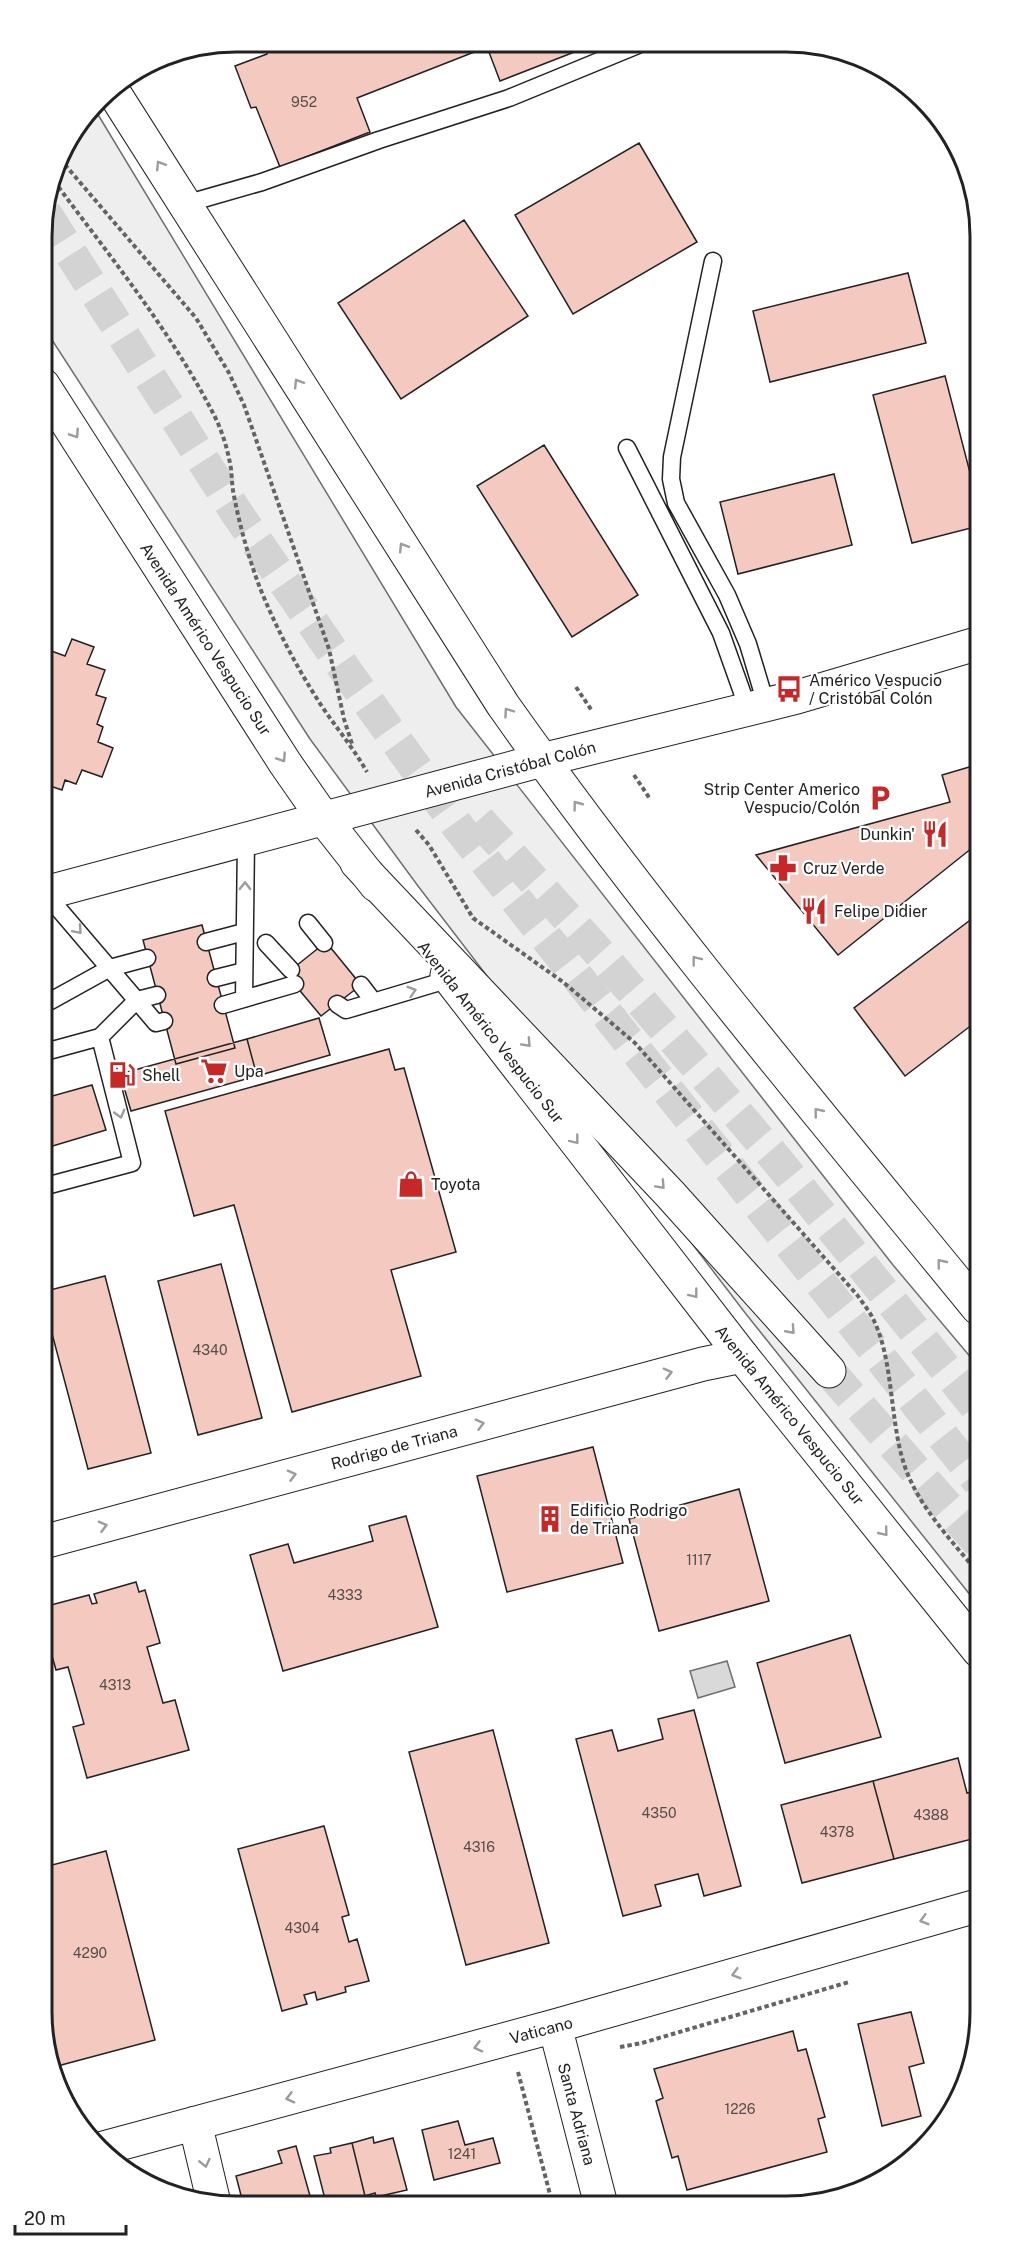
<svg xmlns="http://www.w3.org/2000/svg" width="1023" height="2249" font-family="'Public Sans',sans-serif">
<rect width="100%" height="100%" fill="#fff"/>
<path fill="#eee" stroke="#6f6f6f" stroke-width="1.5" d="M94,108L456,707L893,1265L978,1366L979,1606L746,1314L418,886L310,739L43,326L42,223L62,151Z"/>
<path fill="#d9d9d9" stroke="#6f6f6f" stroke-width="1.5" d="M727,1661L735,1687L698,1698L690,1671Z"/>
<path fill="#f3c9c0" stroke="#222" stroke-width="1.5" d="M275,42L575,44L577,51L500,81L487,47L357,98L370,132L280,167L256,107L251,108L235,66L267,54L264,47Z
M639,143L697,242L573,314L515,215Z
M464,220L528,316L401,399L338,303Z
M908,273L926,343L770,382L753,311Z
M945,376L975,492V527L912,543L873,395Z
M544,445L638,595L572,637L477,486Z
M834,474L852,545L738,574L720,502Z
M72,639L94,647L87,664L105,670L96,695L106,698L97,724L103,727L98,742L113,748L102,777L82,770L76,784L65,780L62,790L44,784V656L46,649L65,656Z
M976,765L977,844L838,955L756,855L950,802L942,775Z
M977,915V1021L905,1076L854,1008Z
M202,925L235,1048L176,1064L143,940Z
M326,942L361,985L321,1016L286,974Z
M319,1018L330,1055L257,1076L247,1039Z
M247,1039L257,1076L131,1111L120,1074Z
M389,1049L395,1070L404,1068L456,1252L391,1270L421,1376L292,1412L234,1205L194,1216L165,1111Z
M92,1085L106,1130L46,1148L45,1098Z
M221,1264L262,1418L198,1435L158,1281Z
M105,1276L151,1453L88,1469L46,1311V1291Z
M593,1447L623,1563L507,1592L477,1476Z
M593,1447L623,1563L507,1592L477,1476Z
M739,1489L769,1601L659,1631L629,1519Z
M739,1489L769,1601L659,1631L629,1519Z
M406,1516L438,1627L283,1671L250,1555L288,1544L294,1563L373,1541L369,1526Z
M136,1582L139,1592L145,1590L160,1643L147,1647L163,1703L175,1700L189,1750L87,1778L73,1727L84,1724L68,1667L56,1670L47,1638V1616H49L47,1606L89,1595L92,1604L97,1603L94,1594Z
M850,1635L881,1737L785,1763L757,1663Z
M694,1710L741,1886L704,1896L698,1874L655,1885L661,1906L623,1916L576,1739L612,1730L618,1751L663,1739L658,1719Z
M493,1730L549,1943L466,1965L409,1752Z
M958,1758L967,1793L980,1790V1837L894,1859L873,1781Z
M873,1781L894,1859L802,1883L781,1805Z
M324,1826L349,1915L342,1917L349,1942L357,1939L369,1981L345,1987L346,1992L317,2000L315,1992L304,1995L307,2004L282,2011L238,1849Z
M106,1851L155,2040L50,2068L49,2063L48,1866Z
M980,2004L981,2026L967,2083L958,2080Z
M911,2012L924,2063L909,2067L921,2116L882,2126L858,2024Z
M793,2031L798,2051L806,2049L825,2117L818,2119L827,2152L687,2190L678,2156L672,2158L656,2101L663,2098L654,2069Z
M956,2086L965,2089L946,2122Z
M458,2121L465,2145L493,2138L500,2163L434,2180L422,2130Z
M373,2137L374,2143L393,2138L407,2190L376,2197L375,2193L365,2196L352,2143Z
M352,2143L365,2196L355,2198L356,2203H326L314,2156L331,2153L330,2148Z
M296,2146L312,2203H243L236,2176L282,2163L278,2151Z
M513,2197L514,2202H493Z"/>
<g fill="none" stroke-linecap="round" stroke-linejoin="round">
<path stroke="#d3d3d3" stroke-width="33" stroke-dasharray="33 16" stroke-linecap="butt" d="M45,213L236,512L348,674L459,828L979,1482
M479,820L602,956L777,1160L978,1409
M829,1371L979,1543"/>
<defs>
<path id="service" d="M185,204L262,182L379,140L509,98L638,45
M713,261L672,457L671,479L676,503L727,595L748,644L766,704
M627,448L721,633L748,709
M45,893L156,1023L164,1021
M308,923L324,943
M206,942L244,932
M266,943L291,970
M216,978L244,971
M361,985L374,1002
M244,999L246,840
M45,1004L110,968L147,958
M337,1004L346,1010L450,979
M223,1005L295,984
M45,1052L100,1037L137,1000L157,995
M46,1186L132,1163L100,1037"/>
<path id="minor" d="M47,1541L703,1364L742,1356
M555,2026L600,2201
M195,2123L214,2203
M100,2149L555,2026L980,1905"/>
<path id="primary" d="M111,88L503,705C651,914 816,1110 978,1308
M43,385L285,763L324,819L376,885
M45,893L542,760L797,697L976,644
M447,975L742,1356L979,1651"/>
<path id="motorway" d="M357,863L670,1194L829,1371"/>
</defs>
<use href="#service" stroke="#222" stroke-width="19"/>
<use href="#minor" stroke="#222" stroke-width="35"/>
<use href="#primary" stroke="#222" stroke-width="35"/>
<use href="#motorway" stroke="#222" stroke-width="35"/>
<path stroke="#646464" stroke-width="4" stroke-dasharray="4.5 3" stroke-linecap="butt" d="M60,159L196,318L229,373L244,405L329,649L344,719L352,744
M54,181C109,255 170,330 213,413C222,430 228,450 231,469C232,478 232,487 234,496C240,527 249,559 260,588C277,630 298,670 323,708C338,730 354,749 367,772
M576,687L592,711
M634,775L650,799
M416,830L429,845L473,918L563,982L635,1043L858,1296C862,1302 867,1308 871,1315C894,1356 889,1418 904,1464C917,1505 952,1541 979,1574
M620,2047L642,2043L849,1982
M518,2072L552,2202"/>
<use href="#service" stroke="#fff" stroke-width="16"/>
<use href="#minor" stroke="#fff" stroke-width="33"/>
<use href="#primary" stroke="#fff" stroke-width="33"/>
<use href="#motorway" stroke="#fff" stroke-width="33"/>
</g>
<defs><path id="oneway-chevron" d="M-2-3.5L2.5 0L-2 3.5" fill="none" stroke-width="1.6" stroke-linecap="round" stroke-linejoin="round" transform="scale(1.5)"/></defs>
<g stroke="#9c9c9c">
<use href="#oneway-chevron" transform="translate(160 165) rotate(-122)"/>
<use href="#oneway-chevron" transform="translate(298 383) rotate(-122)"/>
<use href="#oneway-chevron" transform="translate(75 434) rotate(57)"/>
<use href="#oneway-chevron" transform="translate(403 547) rotate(-122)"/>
<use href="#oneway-chevron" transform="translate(508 712) rotate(-125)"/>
<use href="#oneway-chevron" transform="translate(282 758) rotate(56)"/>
<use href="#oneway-chevron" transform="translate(577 805) rotate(-127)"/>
<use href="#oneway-chevron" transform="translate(245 886) rotate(-89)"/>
<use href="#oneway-chevron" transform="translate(78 930) rotate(49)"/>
<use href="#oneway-chevron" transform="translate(696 960) rotate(-128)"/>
<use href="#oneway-chevron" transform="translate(412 991) rotate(-17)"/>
<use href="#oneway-chevron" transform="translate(527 1043) rotate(47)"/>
<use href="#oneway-chevron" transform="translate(818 1112) rotate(-129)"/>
<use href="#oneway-chevron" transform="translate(120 1114) rotate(75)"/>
<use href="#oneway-chevron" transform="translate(575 1140) rotate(52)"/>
<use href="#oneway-chevron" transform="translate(661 1185) rotate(47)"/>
<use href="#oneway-chevron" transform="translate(941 1263) rotate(-129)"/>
<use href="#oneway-chevron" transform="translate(694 1294) rotate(52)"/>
<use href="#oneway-chevron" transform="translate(791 1330) rotate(48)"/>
<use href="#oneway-chevron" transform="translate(668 1373) rotate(-15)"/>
<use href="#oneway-chevron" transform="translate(480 1424) rotate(-15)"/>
<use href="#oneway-chevron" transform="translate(292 1475) rotate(-15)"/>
<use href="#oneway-chevron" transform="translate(103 1526) rotate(-15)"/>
<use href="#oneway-chevron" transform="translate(884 1532) rotate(51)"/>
<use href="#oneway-chevron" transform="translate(924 1920) rotate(164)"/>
<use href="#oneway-chevron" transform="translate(736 1974) rotate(164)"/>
<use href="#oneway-chevron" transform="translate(478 2047) rotate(165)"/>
<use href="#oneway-chevron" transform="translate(290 2098) rotate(165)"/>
<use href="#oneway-chevron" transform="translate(205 2163) rotate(77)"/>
</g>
<defs>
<symbol id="bus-bare" viewBox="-9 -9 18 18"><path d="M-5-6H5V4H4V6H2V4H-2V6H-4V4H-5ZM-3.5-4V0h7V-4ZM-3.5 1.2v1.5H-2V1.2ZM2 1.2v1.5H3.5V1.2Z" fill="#c62828" stroke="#fff" stroke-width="2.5" paint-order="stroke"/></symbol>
<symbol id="parking-bare" viewBox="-9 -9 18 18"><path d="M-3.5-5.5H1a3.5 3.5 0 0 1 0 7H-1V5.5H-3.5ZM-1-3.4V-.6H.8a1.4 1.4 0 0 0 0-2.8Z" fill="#c62828" stroke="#fff" stroke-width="2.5" paint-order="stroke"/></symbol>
<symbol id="restaurant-bare" viewBox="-9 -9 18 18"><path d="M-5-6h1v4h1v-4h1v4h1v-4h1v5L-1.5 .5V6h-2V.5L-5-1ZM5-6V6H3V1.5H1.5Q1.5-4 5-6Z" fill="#c62828" stroke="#fff" stroke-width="2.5" paint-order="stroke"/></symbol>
<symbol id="pharmacy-bare" viewBox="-9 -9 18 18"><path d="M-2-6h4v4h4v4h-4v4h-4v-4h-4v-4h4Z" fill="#c62828" stroke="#fff" stroke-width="2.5" paint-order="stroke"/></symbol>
<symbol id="supermarket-bare" viewBox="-9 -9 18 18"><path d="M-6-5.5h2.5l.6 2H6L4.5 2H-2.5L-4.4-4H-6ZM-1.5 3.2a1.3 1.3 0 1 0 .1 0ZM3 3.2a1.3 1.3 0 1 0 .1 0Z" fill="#c62828" stroke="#fff" stroke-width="2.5" paint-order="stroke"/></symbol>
<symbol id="fuel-bare" viewBox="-9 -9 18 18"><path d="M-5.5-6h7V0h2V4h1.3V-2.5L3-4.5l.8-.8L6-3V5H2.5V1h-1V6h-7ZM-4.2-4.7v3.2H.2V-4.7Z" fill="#c62828" stroke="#fff" stroke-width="2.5" paint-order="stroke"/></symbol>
<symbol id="shop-bare" viewBox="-9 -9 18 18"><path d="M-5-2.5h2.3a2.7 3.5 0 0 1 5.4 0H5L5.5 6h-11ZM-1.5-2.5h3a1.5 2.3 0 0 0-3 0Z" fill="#c62828" stroke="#fff" stroke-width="2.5" paint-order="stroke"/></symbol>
<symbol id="building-bare" viewBox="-9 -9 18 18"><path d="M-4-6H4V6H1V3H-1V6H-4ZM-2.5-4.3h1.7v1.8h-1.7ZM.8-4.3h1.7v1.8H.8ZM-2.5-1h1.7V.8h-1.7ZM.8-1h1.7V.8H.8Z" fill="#c62828" stroke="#fff" stroke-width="2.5" paint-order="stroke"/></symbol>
</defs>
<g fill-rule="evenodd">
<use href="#bus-bare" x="770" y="670" width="38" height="38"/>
<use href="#parking-bare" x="861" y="779" width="38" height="38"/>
<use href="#restaurant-bare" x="916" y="815" width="38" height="38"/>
<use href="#pharmacy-bare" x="764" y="849" width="38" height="38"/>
<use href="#restaurant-bare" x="795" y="892" width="38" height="38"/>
<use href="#supermarket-bare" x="195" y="1052" width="38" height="38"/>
<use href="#fuel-bare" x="103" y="1056" width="38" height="38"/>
<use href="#shop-bare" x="392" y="1165" width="38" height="38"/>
<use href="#building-bare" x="531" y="1500" width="38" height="38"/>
</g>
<g text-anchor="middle" stroke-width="4.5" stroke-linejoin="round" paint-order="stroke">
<g font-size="14" fill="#564c4a">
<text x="304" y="107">952</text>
<text x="210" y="1355">4340</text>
<text x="699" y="1565">1117</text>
<text x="345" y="1600">4333</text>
<text x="115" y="1690">4313</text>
<text x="659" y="1818">4350</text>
<text x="931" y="1820">4388</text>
<text x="837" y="1837">4378</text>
<text x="479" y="1852">4316</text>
<text x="302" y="1933">4304</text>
<text x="90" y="1958">4290</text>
<text x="740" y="2114">1226</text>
<text x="462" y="2159">1241</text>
</g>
<g font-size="16" fill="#222" stroke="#fff">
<text transform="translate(206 639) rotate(57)" y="6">Avenida Américo Vespucio Sur</text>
<text transform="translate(510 769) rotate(-15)" y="6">Avenida Cristóbal Colón</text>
<text transform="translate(491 1032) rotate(52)" y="6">Avenida Américo Vespucio Sur</text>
<text transform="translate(790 1415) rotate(51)" y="6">Avenida Américo Vespucio Sur</text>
<text transform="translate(394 1447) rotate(-15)" y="6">Rodrigo de Triana</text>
<text transform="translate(541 2030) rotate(-15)" y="6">Vaticano</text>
<text transform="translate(577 2114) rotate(75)" y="6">Santa Adriana</text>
</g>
<g font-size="16" fill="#222" stroke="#fff" text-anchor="start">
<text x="809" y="686">Américo Vespucio<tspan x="809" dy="18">/ Cristóbal Colón</tspan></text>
<text x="860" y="795" text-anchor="end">Strip Center Americo<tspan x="860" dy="18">Vespucio/Colón</tspan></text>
<text x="915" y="840" text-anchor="end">Dunkin'</text>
<text x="803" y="874">Cruz Verde</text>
<text x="834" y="917">Felipe Didier</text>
<text x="234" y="1077">Upa</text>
<text x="142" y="1081">Shell</text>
<text x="431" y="1190">Toyota</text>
<text x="570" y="1516">Edificio Rodrigo<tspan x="570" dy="18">de Triana</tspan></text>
</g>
</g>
<path d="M0 0H1023V2249H0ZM236 52H786A184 184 0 0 1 970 236V2012A184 184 0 0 1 786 2196H236A184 184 0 0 1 52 2012V236A184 184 0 0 1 236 52Z" fill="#fff" fill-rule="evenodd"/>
<path fill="none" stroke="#222" stroke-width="3" d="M236 52H786A184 184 0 0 1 970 236V2012A184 184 0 0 1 786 2196H236A184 184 0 0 1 52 2012V236A184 184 0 0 1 236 52Z"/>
<path d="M15 2225v9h111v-9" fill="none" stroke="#222222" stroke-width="3"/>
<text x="24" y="2225" font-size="18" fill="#222222" stroke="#ffffff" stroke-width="4.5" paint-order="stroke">20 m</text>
</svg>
